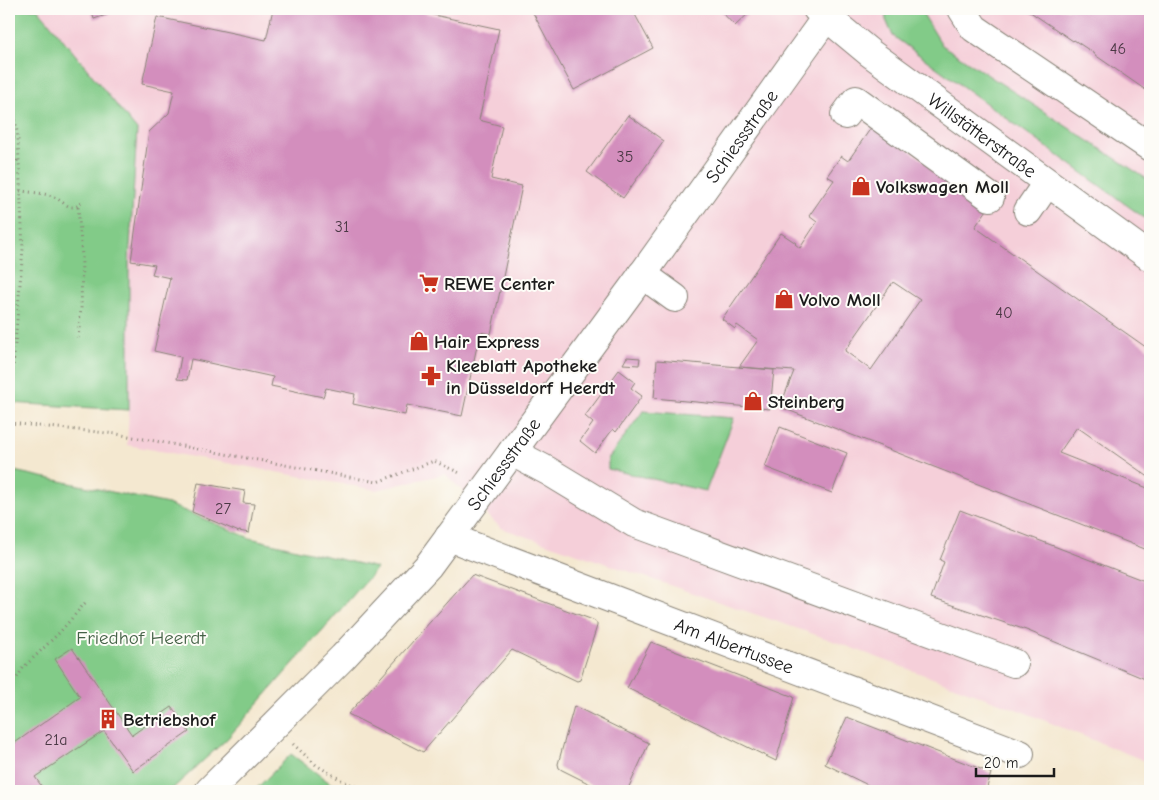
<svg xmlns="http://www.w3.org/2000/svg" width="1159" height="800" font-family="'Comic Neue',sans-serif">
<rect width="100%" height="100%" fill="#fdfcf7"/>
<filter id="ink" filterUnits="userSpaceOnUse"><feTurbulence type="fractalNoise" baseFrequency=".02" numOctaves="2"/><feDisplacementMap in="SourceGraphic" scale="10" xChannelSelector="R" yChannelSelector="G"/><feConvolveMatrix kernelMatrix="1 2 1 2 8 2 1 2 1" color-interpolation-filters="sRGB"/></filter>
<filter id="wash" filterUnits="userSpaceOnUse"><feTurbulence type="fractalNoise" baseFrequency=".0096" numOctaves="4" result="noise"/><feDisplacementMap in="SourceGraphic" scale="20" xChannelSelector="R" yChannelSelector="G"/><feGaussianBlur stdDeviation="1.12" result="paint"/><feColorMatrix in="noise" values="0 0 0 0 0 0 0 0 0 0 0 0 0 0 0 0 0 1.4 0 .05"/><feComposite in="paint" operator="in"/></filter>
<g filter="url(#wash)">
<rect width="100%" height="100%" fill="#f4e8d0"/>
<path fill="#f5cfd9" d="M38,9H1150V763L1021,711L825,638L501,528L445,474L376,490L127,445L129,410V263L137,130Z"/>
<path fill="#82cb88" stroke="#4f7452" d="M9,9H38L137,130L129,263V410L9,403Z
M885,9H920L942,45L1150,181V222L893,36L886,20Z
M643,411L734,418L706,491L608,469V459Z
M9,470L168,504L250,538L377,568L227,739L170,791H9Z
M291,754L334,786L343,791H254Z"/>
<g id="blocks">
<path fill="#d38ebd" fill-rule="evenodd" d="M91,9H124L94,19Z
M273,9H406L499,29L479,120L502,126L491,179L522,186L491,334L480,332L462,416L407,405L405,415L353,404L355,394L326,388L323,397L271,386L273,377L191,359L187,380L177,379L181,357L154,351L170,278L152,274L155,265L131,261L149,132L169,113L174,91L142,84L157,17L266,40Z
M531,9H632L653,48L574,90Z
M719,9H747L750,12L735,26Z
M1026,9H1150V93L1095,55V54L1074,40L1073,41Z
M628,115L664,141L623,198L587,172Z
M873,125L989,207L975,227L1150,350V478L1077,427L1059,453L1150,489V551L780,407L794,371L739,367L758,340L737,325L735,329L722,319L781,233L796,243L795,244L800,248L817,222L809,216L834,180L827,176L841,156L848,161ZM893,282L920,300L871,370L845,351Z
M627,357L640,358L639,365L623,364Z
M657,360L774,370L770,409L654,398Z
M619,370L635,382L631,388L642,396L616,432L613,429L595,453L580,441L593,423L585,416Z
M780,427L847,453L832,493L765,467Z
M198,483L245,491L243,503L254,504L249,533L239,531V532L192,512Z
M960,510L1150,583V681L1026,630L931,598L944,562L940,560Z
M472,575L593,620L597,623V626L580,680L577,681L512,650L423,752L348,714Z
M651,642L794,697L776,761L627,688Z
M72,648L132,735L172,707L189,732L133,771L104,731L35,777L45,791H9V747L80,697L55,659Z
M574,706L649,743L627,791H604L562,770L559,768L558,764Z
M847,717L991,773L986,791H880L825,764Z"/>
</g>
</g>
<g filter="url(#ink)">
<use href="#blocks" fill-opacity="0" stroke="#888276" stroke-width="1"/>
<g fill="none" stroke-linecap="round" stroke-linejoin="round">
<defs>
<g id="minor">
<path id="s1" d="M817,9L870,53L1150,257"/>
<path d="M962,9L974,28L1150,147"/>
<path d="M845,115L856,100L990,197"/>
<path d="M1028,211L1047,183"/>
<path d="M642,274L675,298"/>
<path d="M512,452L548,471L634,523L1014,663"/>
<path id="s2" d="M449,537L1020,754"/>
<path id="s3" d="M209,791L343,657L428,566L634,286L832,9"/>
</g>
</defs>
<use href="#minor" stroke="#888276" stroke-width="30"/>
<path stroke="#888276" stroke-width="3" stroke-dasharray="1 4" stroke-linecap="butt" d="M9,75L18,139L23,249L13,367L9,394
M9,137L18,139
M9,174L18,159
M20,191C29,192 43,193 52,196C65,201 69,214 83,202
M78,338L81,310L82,257L78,207
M9,423L117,434L377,482L434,461L462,474
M9,690L23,668L59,633L86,602
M293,744L316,765L343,781L366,791"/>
<use href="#minor" stroke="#fff" stroke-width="28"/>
</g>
</g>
<defs>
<symbol id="shop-bare" viewBox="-9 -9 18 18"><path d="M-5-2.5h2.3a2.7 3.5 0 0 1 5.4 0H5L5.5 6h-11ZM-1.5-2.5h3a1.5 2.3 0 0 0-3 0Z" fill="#c8321e" stroke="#fdfcf7" stroke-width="2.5" paint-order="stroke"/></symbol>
<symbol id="supermarket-bare" viewBox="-9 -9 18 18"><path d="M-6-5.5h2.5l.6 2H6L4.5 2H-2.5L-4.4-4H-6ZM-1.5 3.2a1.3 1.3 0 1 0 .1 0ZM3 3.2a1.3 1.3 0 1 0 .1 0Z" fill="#c8321e" stroke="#fdfcf7" stroke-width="2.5" paint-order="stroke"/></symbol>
<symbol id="pharmacy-bare" viewBox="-9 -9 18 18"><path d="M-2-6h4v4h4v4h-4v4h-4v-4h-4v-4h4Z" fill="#c8321e" stroke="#fdfcf7" stroke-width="2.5" paint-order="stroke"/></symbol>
<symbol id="building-bare" viewBox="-9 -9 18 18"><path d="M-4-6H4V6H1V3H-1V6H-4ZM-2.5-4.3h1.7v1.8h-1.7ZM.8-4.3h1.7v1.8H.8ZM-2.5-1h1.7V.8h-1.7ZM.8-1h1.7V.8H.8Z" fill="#c8321e" stroke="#fdfcf7" stroke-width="2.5" paint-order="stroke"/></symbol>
</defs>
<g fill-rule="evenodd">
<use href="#shop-bare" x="847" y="172" width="28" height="28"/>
<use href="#supermarket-bare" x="415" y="269" width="28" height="28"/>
<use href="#shop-bare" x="770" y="285" width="28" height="28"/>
<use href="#shop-bare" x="405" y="327" width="28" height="28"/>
<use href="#pharmacy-bare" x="417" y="362" width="28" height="28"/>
<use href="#shop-bare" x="739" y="387" width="28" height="28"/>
<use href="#building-bare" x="94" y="705" width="28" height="28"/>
</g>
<g text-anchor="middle" stroke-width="4" stroke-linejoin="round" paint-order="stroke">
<g font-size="16" fill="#4a3844">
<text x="1118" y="54">46</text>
<text x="625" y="162">35</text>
<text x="342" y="232">31</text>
<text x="1004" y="318">40</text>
<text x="223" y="514">27</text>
<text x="56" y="745">21a</text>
</g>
<g font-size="19" fill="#1c1c1c" stroke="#fdfcf7">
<text dy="7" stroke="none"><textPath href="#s1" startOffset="208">Willstätterstraße</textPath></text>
<text dy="7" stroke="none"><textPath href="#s3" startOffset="846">Schiessstraße</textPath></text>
<text dy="7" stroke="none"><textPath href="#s3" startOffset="441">Schiessstraße</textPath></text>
<text dy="7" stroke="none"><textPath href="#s2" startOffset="305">Am Albertussee</textPath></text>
</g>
<g font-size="19" font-weight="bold" fill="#1c1c1c" stroke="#fdfcf7" text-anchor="start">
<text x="876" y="193">Volkswagen Moll</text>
<text x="444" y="290">REWE Center</text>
<text x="799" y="306">Volvo Moll</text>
<text x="434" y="348">Hair Express</text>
<text x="446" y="372">Kleeblatt Apotheke<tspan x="446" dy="22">in Düsseldorf Heerdt</tspan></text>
<text x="768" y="408">Steinberg</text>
<text x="123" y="726">Betriebshof</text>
</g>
<g font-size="19" fill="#456247" stroke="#fdfcf7">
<text x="141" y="644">Friedhof Heerdt</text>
</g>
</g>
<rect width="1159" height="800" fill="none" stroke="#fdfcf7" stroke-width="30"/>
<path d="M976 768v8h78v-8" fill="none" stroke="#1c1c1c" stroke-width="2.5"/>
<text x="984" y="768" font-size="15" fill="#1c1c1c" stroke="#fdfcf7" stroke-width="4" paint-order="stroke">20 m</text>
</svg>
